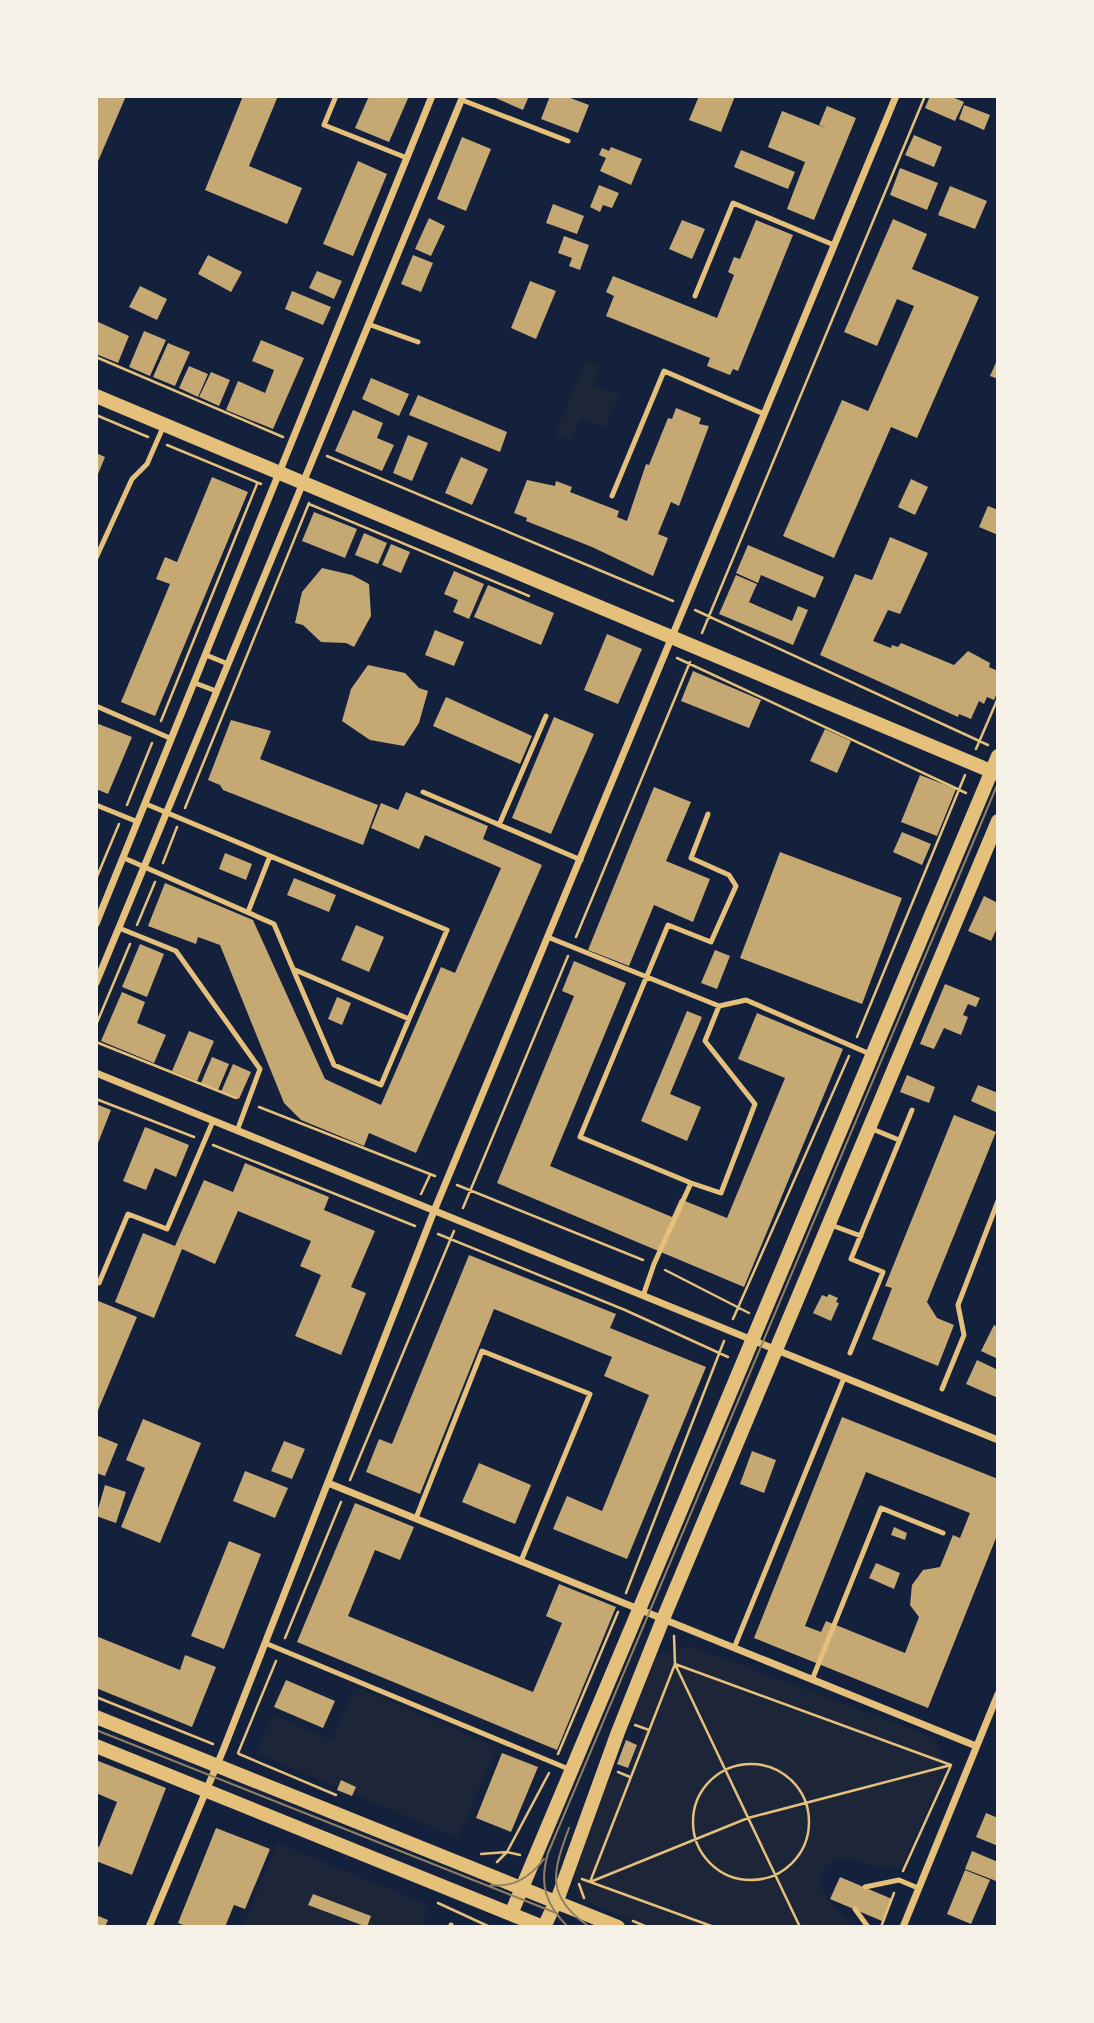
<svg xmlns="http://www.w3.org/2000/svg" width="1094" height="2023" font-family="'Alegreya Sans',sans-serif">
<rect width="100%" height="100%" fill="#14213d"/>
<path fill="#1d2539" d="M586,360L601,366L594,385L619,395L605,428L580,418L570,441L555,434Z
M691,1646L935,1738L946,1770L902,1865C873,1872 875,1865 850,1859C841,1857 832,1860 826,1866C805,1886 842,1913 855,1927H649L579,1899L572,1872L611,1774L626,1778L644,1729L630,1722L657,1655Z
M355,1686L497,1747L458,1838L256,1753L272,1715L332,1740Z
M277,1843L429,1905L421,1927L243,1925Z"/>
<path fill="#c6a872" fill-rule="evenodd" d="M96,96H126L96,166Z
M243,96H278L249,166L302,188L287,224L205,190Z
M369,96H409L389,142L355,128Z
M491,96H529L523,110Z
M550,96H565L589,105L578,133L541,119Z
M699,96H735L721,132L689,120Z
M930,96H950L964,102L955,121L925,108Z
M964,105L990,115L984,130L959,119Z
M827,106L856,118L814,220L787,209L805,162L768,147L782,111L828,129L819,125Z
M914,135L942,147L934,167L905,155Z
M462,137L491,149L466,211L437,199Z
M611,147L642,159L631,185L600,171L606,158L599,155L602,148L609,151Z
M741,150L795,172L788,189L734,167Z
M358,161L387,174L353,256L323,244Z
M900,168L938,183L927,210L890,195Z
M599,185L619,193L612,208L603,205L600,212L590,207Z
M950,186L987,201L975,229L938,215Z
M553,204L584,216L577,234L546,223Z
M429,218L445,226L431,256L415,249Z
M893,219L927,234L912,269L979,297L917,438L891,427L834,558L783,536L842,400L868,411L914,306L897,299L877,346L844,332Z
M682,220L705,229L692,259L669,249Z
M756,220L793,235L738,371L733,369L730,375L707,366L710,358L606,316L614,296L606,292L613,276L717,318L734,275L728,272L734,257L740,259Z
M564,236L589,245L580,270L569,266L572,258L558,253Z
M208,255L242,272L231,292L198,274Z
M413,255L433,263L421,292L401,284Z
M317,271L342,281L334,299L309,288Z
M530,281L556,291L536,339L511,328Z
M140,286L167,299L157,320L129,307Z
M292,291L331,307L323,325L285,309Z
M96,321L129,336L118,363L96,354Z
M144,331L166,340L150,376L129,367Z
M261,340L304,358L273,429L226,410L238,381L265,393L274,370L252,361Z
M168,343L190,352L175,386L153,377Z
M998,358V379L990,376Z
M189,366L208,374L198,397L179,388Z
M211,372L230,380L219,406L199,397Z
M371,378L409,394L399,416L362,399Z
M418,395L507,432L500,452L409,415Z
M676,408L701,418L699,424L709,426L679,506L671,502L658,534L668,538L653,576L592,547L526,521L527,518L514,513L527,480L555,486L556,481L572,487L570,492L619,511L617,517L627,521L646,464L649,465L668,418L672,419Z
M353,410L383,423L377,438L394,445L382,471L335,451Z
M408,435L428,443L412,481L393,473Z
M96,453L105,457L96,479Z
M461,457L488,469L472,505L445,493Z
M212,477L248,492L155,716L121,702L170,584L156,579L165,557L177,562Z
M911,479L928,487L915,515L898,507Z
M988,506L998,510V535L979,527Z
M314,512L357,529L345,558L302,541Z
M364,533L387,543L378,564L355,555Z
M890,537L928,553L900,614L888,610L873,641L891,648L892,645L898,647L901,643L954,665L968,651L990,663L989,667L998,671V691L994,700L987,697L984,704L979,701L971,719L959,714L958,717L820,655L855,574L872,580Z
M391,544L410,552L401,573L382,565Z
M748,545L824,577L815,598L761,575L758,583L736,573Z
M322,568L352,575L369,584L371,616L354,647L346,643L321,642L303,625L295,623L302,592Z
M454,571L484,584L469,619L453,612L458,600L444,594Z
M736,575L757,584L749,602L792,621L798,606L808,610L793,645L719,614Z
M488,585L554,613L541,645L474,617Z
M435,630L464,642L454,666L425,655Z
M607,634L642,649L618,704L584,690Z
M368,665L405,673L419,688L428,691L419,723L404,746L370,740L342,721L351,689Z
M693,671L761,700L749,728L681,701Z
M446,697L532,736L520,764L433,726Z
M554,717L594,734L551,834L512,818Z
M231,720L271,731L260,759L378,805L363,845L223,790L220,785L208,780Z
M96,723L132,737L108,794L96,789Z
M825,729L851,741L837,773L810,761Z
M920,775L956,789L937,836L901,822Z
M654,787L691,802L666,861L710,879L693,922L654,905L629,966L588,950Z
M406,792L488,826L483,839L542,865L416,1153L369,1133L364,1146L301,1120L284,1103L220,945L198,937L196,944L148,926L165,883L253,920L325,1079L381,1105L441,967L455,973L501,868L425,835L419,849L371,828L381,803L398,810Z
M902,832L931,844L922,865L893,852Z
M780,852L902,898L862,1004L740,958Z
M225,853L252,864L246,880L219,869Z
M294,878L336,895L329,912L287,895Z
M984,896L998,903V926L991,941L968,931Z
M356,925L384,937L369,972L341,960Z
M140,944L164,954L147,997L122,987Z
M715,950L730,956L717,989L701,983Z
M574,961L626,983L550,1166L672,1217L680,1199L727,1218L785,1078L738,1059L757,1013L843,1049L744,1287L497,1183L574,996L562,991Z
M945,984L980,998L976,1007L968,1004L963,1015L968,1017L961,1035L944,1028L934,1049L920,1044Z
M122,992L145,1002L137,1023L166,1035L154,1063L101,1041Z
M337,997L351,1003L342,1025L328,1019Z
M687,1011L702,1017L670,1094L701,1107L687,1141L641,1121Z
M189,1031L214,1041L197,1081L172,1071Z
M212,1057L229,1064L218,1090L201,1083Z
M233,1064L251,1072L239,1099L221,1092Z
M907,1075L935,1087L929,1103L900,1092Z
M978,1085L998,1093V1113L971,1101Z
M96,1104L111,1110L96,1148Z
M954,1115L996,1132L927,1302L937,1318L954,1325L938,1366L872,1339L892,1288L885,1286Z
M145,1127L189,1145L176,1177L155,1168L146,1190L123,1181Z
M245,1163L329,1197L324,1210L375,1231L351,1287L366,1293L341,1355L295,1336L321,1275L300,1266L311,1241L238,1211L215,1264L182,1249L154,1318L115,1302L143,1233L175,1246L204,1180L233,1192Z
M469,1255L616,1314L610,1328L706,1367L627,1559L553,1529L567,1496L602,1511L649,1395L604,1376L612,1357L494,1309L420,1494L366,1472L379,1439L392,1444Z
M829,1294L838,1298L836,1302L839,1303L831,1321L813,1313L822,1295L827,1297Z
M96,1300L137,1317L96,1415Z
M994,1325L998,1327V1359L981,1351Z
M977,1360L998,1370V1398L966,1384Z
M842,1417L998,1479V1533L928,1708L754,1638ZM866,1472L970,1513L960,1538L953,1535L940,1567L923,1570L912,1585L910,1605L919,1617L905,1653L826,1621L821,1632L805,1626Z
M143,1419L201,1443L160,1543L121,1527L145,1468L126,1460Z
M96,1435L118,1444L105,1476L96,1473Z
M284,1441L305,1449L292,1479L271,1471Z
M752,1451L776,1460L764,1493L740,1484Z
M479,1463L531,1485L515,1524L462,1502Z
M245,1471L288,1488L275,1518L233,1501Z
M105,1485L126,1492L116,1523L96,1516Z
M355,1503L414,1527L400,1560L375,1550L348,1616L533,1692L562,1623L546,1616L559,1584L616,1607L557,1750L297,1642Z
M894,1527L907,1533L905,1540L891,1535Z
M229,1541L261,1554L224,1649L191,1636Z
M876,1563L900,1573L894,1589L869,1578Z
M96,1636L180,1670L185,1655L216,1667L192,1727L96,1688Z
M286,1680L335,1701L323,1728L274,1707Z
M626,1740L637,1745L628,1768L617,1764Z
M502,1753L538,1767L511,1832L476,1818Z
M96,1760L166,1788L132,1875L96,1861V1846L99,1847L117,1802L96,1793Z
M341,1780L356,1787L352,1796L337,1790Z
M986,1813L998,1818V1846L976,1837Z
M216,1828L270,1849L245,1909L234,1905L225,1927H188L178,1923Z
M972,1851L998,1862L996,1881L965,1869Z
M965,1870L990,1880L971,1924L947,1914Z
M840,1877L892,1899L882,1921L830,1899Z
M313,1894L371,1916L367,1927L308,1905Z
M96,1915L108,1920L105,1927H96Z"/>
<g fill="none" stroke-linecap="round" stroke-linejoin="round">
<path stroke="#e5c07b" stroke-width="2.5" d="M96,357L283,437
M96,415L148,437
M167,445L261,484
M327,456L673,601
M309,504L529,596
M695,610L988,745
M702,633L925,96
M677,658L966,793
M161,721L257,484
M976,749L998,698
M127,805L152,743
M185,808L309,503
M163,863L177,827
M96,879L119,824
M137,925L155,882
M576,937L690,662
M96,1025L130,944
M857,1037L965,775
M96,1042L236,1098
M96,1099L194,1137
M259,1107L435,1176
M213,1145L415,1226
M457,1185L643,1260
M421,1194L430,1175
M463,1208L568,956
M438,1234L625,1310L728,1357
M665,1270L749,1313
M733,1319L849,1056
M350,1480L454,1231
M626,1593L724,1341
M674,1636L675,1664L800,1927
M285,1638L341,1502
M675,1664L951,1765
M96,1697L213,1744
M635,1725L649,1730
M238,1753L276,1661
M239,1754L336,1795
M558,1754L618,1612
M693 1822a58 58 0 1 1 116 0a58 58 0 1 1-116 0Z
M618,1772L630,1777
M481,1854L507,1852L549,1773
M497,1862L507,1852L520,1855
M903,1871L951,1765
M582,1879L714,1927
M590,1882L748,1818L951,1765
M590,1882L675,1664
M579,1884L584,1898
M438,1903L490,1927
M633,1921L647,1927
M881,1927L894,1893"/>
<path stroke="#e5c07b" stroke-width="5" d="M336,96L324,125L407,158
M462,100L568,141
M695,296L733,203L834,245
M368,324L418,342
M612,496L664,371L764,414
M96,558L132,479L147,464L164,425
M206,655L228,664
M195,683L216,691
M96,706L172,739
M423,792L581,860
M96,805L138,822
M499,825L546,716
M124,858L274,924L293,969L409,1019L447,930L146,804
M248,912L270,856
M119,928L176,951L260,1069L237,1131
M550,938L719,1006L746,1000L870,1054
M293,969L334,1065L381,1085L409,1019
M870,1128L899,1140
M691,1183L721,1193L755,1104L705,1041L719,1006
M831,1225L861,1236
M96,1282L99,1283L128,1214L167,1229L213,1121
M643,1296L654,1264L691,1183L580,1137L668,925L711,942L736,886L729,875L691,858L708,814
M850,1353L883,1272L851,1259L912,1110
M942,1389L964,1335L958,1305L998,1201
M416,1518L482,1351L590,1394L521,1561
M265,1643L571,1770
M734,1648L844,1378
M812,1680L881,1508L943,1533
M865,1887L899,1880L918,1888
M855,1909L868,1927
M450,1927L451,1925"/>
<path stroke="#e5c07b" stroke-width="7" d="M96,924L432,96
M96,983L463,96
M96,1073L998,1440
M328,1483L976,1746
M149,1927L224,1748L434,1211L896,96
M903,1927L998,1694"/>
<path stroke="#e5c07b" stroke-width="14" d="M96,396L998,774
M96,1717L618,1927
M96,1746L543,1927
M511,1914L998,756
M544,1927L559,1895L618,1732L663,1619L998,821"/>
<path stroke="#918062" stroke-width="2" d="M96,1730L556,1913
M569,1828C553,1871 545,1896 587,1925
M491,1885C514,1888 531,1876 544,1859
M568,1927C545,1904 539,1884 548,1853L998,783"/>
</g>
<rect width="1094" height="2023" fill="none" stroke="#f6f1e7" stroke-width="196"/>
</svg>
